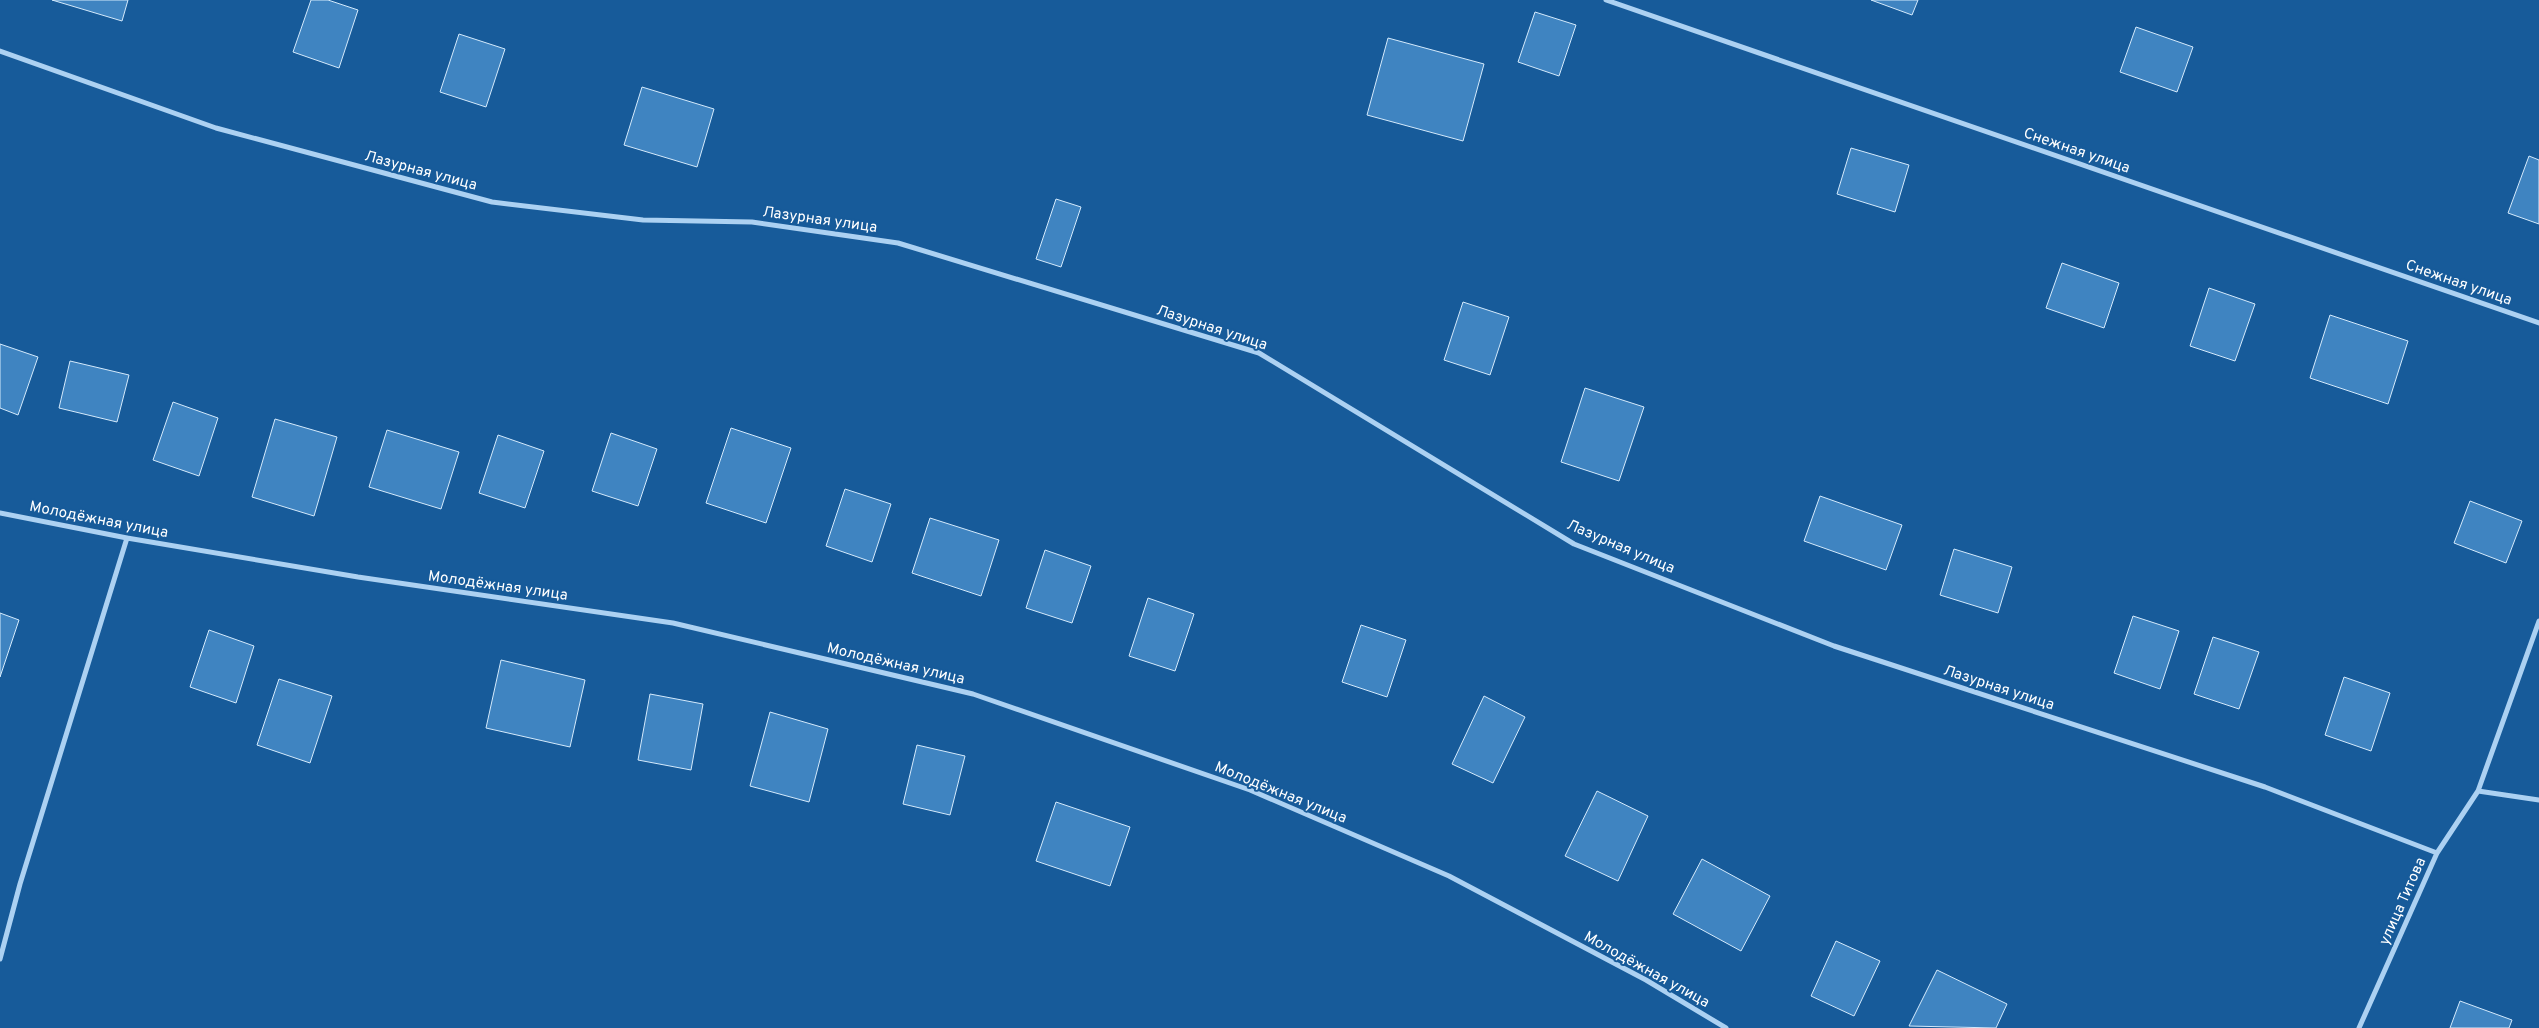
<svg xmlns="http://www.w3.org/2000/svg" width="2539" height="1028" font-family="Overpass,sans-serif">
<rect width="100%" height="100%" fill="#175b9a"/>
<path fill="#3f84c1" stroke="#d4eafc" d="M52,0H128L122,21Z
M311,0H328L358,10L339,68L293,52Z
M1871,0H1918L1912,15Z
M1535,12L1576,25L1559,76L1518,62Z
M2136,27L2193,47L2177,92L2120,72Z
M459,34L505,49L486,107L440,92Z
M1388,38L1484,64L1463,141L1367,115Z
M642,87L714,109L697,167L624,145Z
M1851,148L1909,165L1895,212L1837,194Z
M2529,156L2539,160V224L2508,213Z
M1056,199L1081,207L1061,267L1036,259Z
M2062,263L2119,283L2104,328L2046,308Z
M2209,288L2255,304L2235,361L2190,346Z
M1463,302L1509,317L1490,375L1444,360Z
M2330,315L2408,341L2388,404L2310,378Z
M0,344L38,357L18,415L0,408Z
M70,361L129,375L117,422L59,408Z
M1585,388L1644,407L1619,481L1561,462Z
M173,402L218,418L199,476L153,460Z
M275,419L337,437L314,516L252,497Z
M731,428L791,448L766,523L706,503Z
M387,430L459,452L441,509L369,487Z
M611,433L657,449L638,506L592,491Z
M498,435L544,451L525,508L479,493Z
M845,489L891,504L872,562L826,546Z
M1820,496L1902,525L1886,570L1804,541Z
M2470,501L2522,521L2506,563L2454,543Z
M930,518L999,540L981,596L912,573Z
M1954,549L2012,567L1998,613L1940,595Z
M1045,550L1091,566L1072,623L1026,608Z
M1148,598L1194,614L1175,671L1129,656Z
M0,613L19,620L0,677Z
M2133,616L2179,631L2160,689L2114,673Z
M1361,625L1406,640L1387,697L1342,682Z
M209,630L254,646L236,703L190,687Z
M2213,637L2259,652L2239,709L2194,694Z
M501,660L585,680L570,747L486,728Z
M2344,677L2390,693L2371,751L2325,735Z
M279,679L332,696L310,763L257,745Z
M650,694L703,704L691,770L638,760Z
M1484,696L1525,717L1493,783L1452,764Z
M770,712L828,729L809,802L750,786Z
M917,745L965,756L950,815L903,804Z
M1597,791L1648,816L1618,881L1565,856Z
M1056,802L1130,827L1110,886L1036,861Z
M1702,859L1770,896L1741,951L1673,914Z
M1836,941L1880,961L1854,1016L1811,996Z
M1937,970L2007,1004L1996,1028L1909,1026Z
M2460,1001L2512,1020L2509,1028H2450Z"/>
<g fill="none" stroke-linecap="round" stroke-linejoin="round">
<path stroke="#acd1f2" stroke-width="5" d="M1606,0L2539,323
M0,51L216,128L492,202L643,220L752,222L898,243L1259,353L1574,544L1834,646L2265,787L2437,853
M0,513L127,538L358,577L673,623L973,694L1250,790L1449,876L1646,980L1726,1028
M2478,791L2539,800
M0,959L20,884L127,538
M2359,1028L2437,853L2478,791L2539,621"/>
</g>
<g text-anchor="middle" stroke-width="4" stroke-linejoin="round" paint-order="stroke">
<g font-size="15" fill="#fff" stroke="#175b9a">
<text transform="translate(2077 150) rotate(19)" y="5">Снежная улица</text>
<text transform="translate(421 170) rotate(15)" y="5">Лазурная улица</text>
<text transform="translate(820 219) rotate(8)" y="5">Лазурная улица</text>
<text transform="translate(2459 282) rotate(19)" y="5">Снежная улица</text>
<text transform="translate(1212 327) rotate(18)" y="5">Лазурная улица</text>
<text transform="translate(99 519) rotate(11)" y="5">Молодёжная улица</text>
<text transform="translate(1621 546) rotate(23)" y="5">Лазурная улица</text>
<text transform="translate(498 585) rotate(8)" y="5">Молодёжная улица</text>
<text transform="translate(896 663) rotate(13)" y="5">Молодёжная улица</text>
<text transform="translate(1999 687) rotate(18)" y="5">Лазурная улица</text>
<text transform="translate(1281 792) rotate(22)" y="5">Молодёжная улица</text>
<text transform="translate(2402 901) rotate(-66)" y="5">улица Титова</text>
<text transform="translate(1647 969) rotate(29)" y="5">Молодёжная улица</text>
</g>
</g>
</svg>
